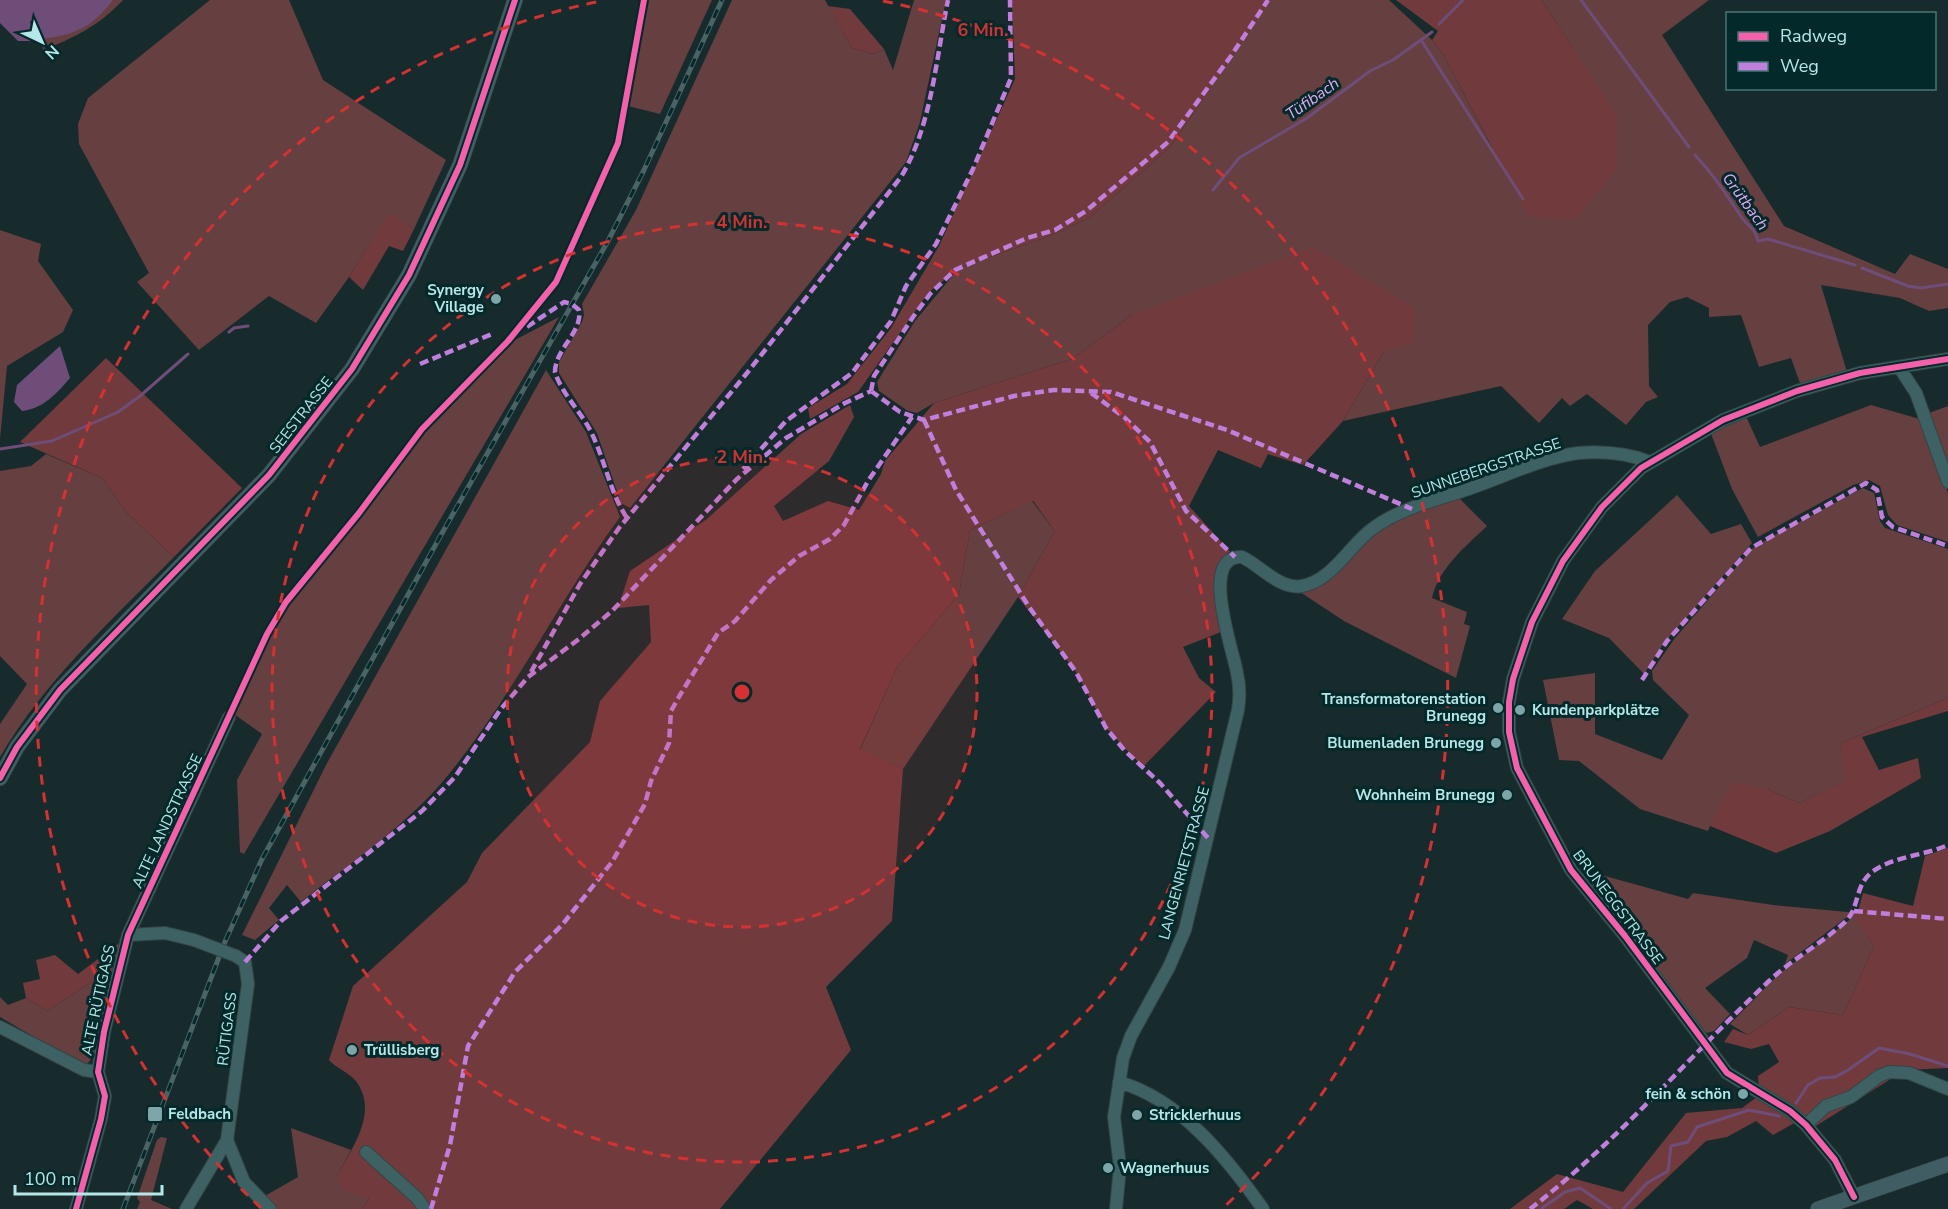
<svg xmlns="http://www.w3.org/2000/svg" width="1948" height="1209" font-family="'Nunito Sans',sans-serif">
<rect width="100%" height="100%" fill="#172b2c"/>
<path fill="#663f40" d="M103,0H123C100,25 74,38 43,50L40,31L70,11Z
M210,0H289L323,80L446,160L414,229L389,214L349,277L316,323L269,296L199,350L137,282L149,273L79,144L78,124L88,98Z
M647,0H712L660,114L628,106Z
M732,0H825L852,48L873,54L884,49L893,70L914,0H946L920,122L906,162L630,508L621,503L597,433L559,373V362L582,322L584,315L582,304L636,210Z
M1270,0H1389L1432,40L1444,56L1492,148L1617,117L1542,0H1709L1662,35L1784,226L1895,274L1910,254L1948,269V308L1929,311L1900,298L1821,285L1847,372L1801,386L1791,358L1759,367L1741,315L1709,317V308L1687,297L1670,302L1648,325L1649,386L1658,397L1646,402L1626,425L1587,394L1570,406L1562,398L1539,423L1501,386L1343,421L1384,351L1132,315L1072,359L934,403L917,413L908,411L879,391L877,382L915,321L959,268L1044,238L1089,218L1171,146Z
M0,230L41,244L38,261L73,310L63,332L7,366L0,439Z
M559,317L244,854L240,852L237,780L262,734L234,714L279,617L432,422L511,342Z
M546,370L586,432L620,517C559,600 514,694 449,774C409,824 351,862 301,902L287,885L269,908L279,920L255,940L242,935L326,765Z
M1871,405L1923,420L1948,493V542L1897,525L1888,515L1880,486L1869,480L1853,485L1758,537L1732,489L1710,431L1745,414L1760,447Z
M1948,406V466L1929,413Z
M46,454L102,478L127,513L174,557C112,620 45,680 0,757V724L27,684L0,656V471L31,466Z
M1863,488L1874,493L1880,521L1885,528L1948,549V698L1841,743L1846,781L1799,803L1767,789L1710,826L1708,831L1640,809L1579,761L1559,760L1543,680L1595,673V734L1662,760L1689,715L1653,680L1652,671L1675,638L1752,549L1769,538Z
M1455,494L1487,526C1465,547 1439,568 1432,598L1467,612L1464,624L1470,626L1456,678L1344,621L1291,586H1304L1365,534Z
M1677,495L1711,534L1741,524L1752,543L1663,644L1644,674L1609,638L1562,619L1595,571Z
M1032,501L1055,531L1018,597L903,769L860,750L897,667L959,594L970,530Z
M1605,876L1688,899L1693,893L1773,905L1858,913L1857,919L1874,946L1843,1015L1789,1007L1748,1035L1730,1024L1779,974L1852,918L1847,917L1785,964L1788,955L1754,940L1747,958L1705,988L1730,1014L1714,1031L1706,1033L1590,883Z
M115,967L93,1057L87,1064L68,1057L0,1017V997L8,1005L26,998L47,1011Z
M291,1128L351,1150L337,1176L369,1198L363,1209H261L263,1197L298,1177Z
M161,1137L167,1138L151,1200L172,1209H137L140,1202L137,1198L157,1140Z"/>
<path fill="#713b3e" d="M1012,0H1270L1171,146L1089,218L1044,238L959,268L928,293L858,392L810,419L808,408L847,384L891,328L939,246L1015,79Z
M1396,0H1542L1617,116V169L1574,220L1528,216L1444,56L1432,40L1438,31Z
M828,6L850,9L884,49L873,54L852,48Z
M389,213L414,229L403,251L389,246L363,290L349,277Z
M1313,247L1415,308L1412,343L1384,351L1343,421L1303,465L1268,454L1261,468L1218,450L1189,506L1235,557L1224,569L1226,630L1183,647L1199,678L1216,692L1143,767L1106,728L1076,672L1018,597L1055,531L1033,501L970,530L959,594L897,667L860,749L903,769L892,921L826,987L851,1050L720,1209H363L369,1198L343,1190L337,1176C352,1148 380,1111 355,1080C348,1072 336,1068 329,1060L353,986L467,882L482,853L590,742L600,701L651,642L649,605L618,608L630,571L707,519L801,434L850,405L854,417L829,461L774,506L783,521L828,501L859,510L881,474L885,461L934,403L1072,359L1132,315Z
M106,358L242,488L174,557L127,513L102,478L20,442Z
M1948,698V711L1862,737L1879,770L1918,758L1921,778L1830,831L1776,853L1710,826L1732,782L1767,789L1799,803L1845,781L1841,743Z
M1948,848V1068L1905,1070L1811,1129L1759,1092L1758,1076L1779,1062L1769,1044L1751,1049L1724,1042L1733,1029L1748,1035L1789,1007L1843,1015L1874,946L1856,919L1863,893L1913,906L1925,856Z
M122,941L115,967L47,1011L26,998L23,983L40,979L36,960L55,955L78,974Z
M1757,1097L1796,1122L1773,1135L1756,1121L1727,1137L1706,1141L1634,1209H1593L1577,1200L1564,1209H1510L1557,1174L1623,1192L1686,1113L1742,1108Z"/>
<path fill="#6e4d79" d="M0,0H113C91,28 77,34 42,39L37,21H30L34,41H18L0,23Z
M60,346L70,378C57,393 43,409 22,411L14,402L17,385Z"/>
<g fill="none" stroke-linecap="round" stroke-linejoin="round">
<path stroke="#6e4d79" stroke-width="3" d="M1581,0L1689,147
M1439,24L1463,0
M1421,40L1523,199
M1695,155C1713,174 1726,194 1740,215C1747,227 1754,225 1758,241L1768,239L1855,265
M1213,190L1239,158L1307,118L1370,71L1393,60L1432,32
M1862,268L1908,286L1921,288L1948,284
M229,332L234,328L248,326
M0,449L52,441L118,412L140,396L188,354
M1796,1103L1808,1085L1820,1078L1835,1077L1848,1070L1879,1048L1910,1054L1948,1066
M1541,1209L1565,1192L1580,1188L1611,1209
M1623,1209L1647,1183L1668,1171L1671,1146L1688,1142L1697,1127L1749,1110L1779,1116"/>
<defs>
<path id="minor" d="M1899,367L1916,393L1948,482
M128,935L165,933L194,940
M236,956L245,962L248,984L227,1140L244,1182L270,1209
M0,1027L84,1070L98,1072
M1119,1082C1181,1100 1227,1158 1263,1209
M1806,1125L1826,1106L1851,1097L1879,1076L1889,1072L1909,1073L1948,1089
M366,1152L417,1198L425,1209
M1854,1197L1835,1160L1806,1125L1790,1111L1727,1073L1625,936L1571,870L1517,768L1509,732V702L1513,679L1532,622L1563,561L1602,507L1641,468L1723,420L1797,391L1860,373L1948,359
M76,1209L101,1119L105,1096L98,1072L104,1032L128,935L229,717
M186,1209L227,1140
M1116,1209L1120,1167L1114,1117L1123,1058L1131,1036L1169,967L1185,930L1238,710C1240,698 1240,686 1237,673C1234,653 1198,554 1242,557C1261,566 1280,590 1302,586C1332,581 1350,545 1372,529C1401,507 1441,499 1474,487C1508,475 1542,458 1578,453C1603,451 1627,453 1650,462"/>
<path id="major" d="M0,778L17,747L60,690L269,475L352,369L409,275L460,165L515,0
M1818,1209L1948,1164"/>
</defs>
<use href="#minor" stroke="#334647" stroke-width="14"/>
<use href="#major" stroke="#334647" stroke-width="16"/>
<use href="#minor" stroke="#3e6263" stroke-width="12"/>
<use href="#major" stroke="#405d64" stroke-width="15"/>
<defs>
<path id="rail" d="M123,1209L224,944L262,859L441,535L608,241L644,170L722,0"/>
</defs>
<use href="#rail" stroke="#4a6364" stroke-width="5"/>
<use href="#rail" stroke="#03292a" stroke-width="3" stroke-dasharray="9" stroke-linecap="butt"/>
<defs>
<path id="minor-bridge" d="M194,940L236,956"/>
</defs>
<use href="#minor-bridge" stroke="#334647" stroke-width="14" stroke-linecap="butt"/>
<use href="#minor-bridge" stroke="#3e6263" stroke-width="12"/>
<path stroke="#c07fdc" stroke-width="4.5" stroke-dasharray="9 4.5" stroke-linecap="butt" d="M527,327L564,302L572,304L579,310C583,332 555,349 555,372C561,392 579,410 589,428C605,458 609,491 627,518
M420,364L492,334
M871,391L900,412L924,420L1014,396L1054,390L1111,392L1227,430L1412,509
M871,391L874,376L913,317L930,294L955,270L1027,238L1055,230L1086,211L1168,142L1231,56L1268,0
M1091,393L1124,417L1150,442L1186,511L1235,557
M924,420L956,490L1029,607L1076,672L1106,728L1125,751L1160,783L1208,838
M743,469L786,421L852,373L891,321L906,286L936,244L973,169L1011,78L1010,0
M531,672L580,584L619,528L747,373L901,177C932,125 936,58 948,0
M1642,680L1667,641L1751,548L1866,483L1877,490L1882,517L1893,527L1948,546
M1854,911L1948,919
M245,962L281,921L422,811L455,777L500,710L528,677L579,639L612,611L737,479L786,438L845,403L871,391
M431,1209L450,1145L468,1046L515,972L562,925L612,862L645,804L651,781L669,743L671,711L680,695L718,633L735,621L771,580L799,556L830,539L844,525L868,481L912,417
M1530,1209C1618,1141 1689,1057 1769,981C1792,959 1821,944 1845,922C1860,908 1854,886 1872,872C1893,856 1924,856 1948,845"/>
<defs>
<path id="cycleway" d="M0,778L17,747L60,690L269,475L352,369L409,275L460,165L515,0
M1854,1197L1835,1160L1806,1125L1790,1111L1727,1073L1625,936L1571,870L1517,768L1509,732V702L1513,679L1532,622L1563,561L1602,507L1641,468L1723,420L1797,391L1860,373L1948,359
M76,1209L101,1119L105,1096L98,1072L104,1032L128,935L267,634L286,602L359,513L422,429L508,341L556,282L618,143L644,0"/>
</defs>
<use href="#cycleway" stroke="#03292a" stroke-width="10"/>
<use href="#cycleway" stroke="#f560ab" stroke-width="6"/>
</g>
<circle cx="742" cy="692" r="235" fill="#d43232" fill-opacity=".12"/>
<g fill="none" stroke="#d43232" stroke-width="3" stroke-dasharray="10 8">
<circle cx="742" cy="692" r="235"/>
<circle cx="742" cy="692" r="470"/>
<path d="M261 1208A705 705 0 0 1 601 1M883 1A705 705 0 0 1 1223 1208"/>
</g>
<g fill="#7ea5a7" stroke="#03292a" stroke-width="2">
<circle cx="496" cy="299" r="6"/>
<circle cx="1498" cy="708" r="6"/>
<circle cx="1520" cy="710" r="6"/>
<circle cx="1496" cy="743" r="6"/>
<circle cx="1507" cy="795" r="6"/>
<circle cx="352" cy="1050" r="6"/>
<circle cx="1743" cy="1094" r="6"/>
<rect x="147" y="1106" width="16" height="16" rx="3"/>
<circle cx="1137" cy="1115" r="6"/>
<circle cx="1108" cy="1168" r="6"/>
</g>
<g text-anchor="middle" stroke-width="6" stroke-linejoin="round" paint-order="stroke">
<g font-size="15" font-weight="bold" fill="#b5e7e9" stroke="#03292a" text-anchor="end">
<text x="484" y="295">Synergy<tspan x="484" dy="17">Village</tspan></text>
<text x="1486" y="704">Transformatorenstation<tspan x="1486" dy="17">Brunegg</tspan></text>
<text x="1532" y="715" text-anchor="start">Kundenparkplätze</text>
<text x="1484" y="748">Blumenladen Brunegg</text>
<text x="1495" y="800">Wohnheim Brunegg</text>
<text x="364" y="1055" text-anchor="start">Trüllisberg</text>
<text x="1731" y="1099">fein &amp; schön</text>
<text x="168" y="1119" text-anchor="start">Feldbach</text>
<text x="1149" y="1120" text-anchor="start">Stricklerhuus</text>
<text x="1120" y="1173" text-anchor="start">Wagnerhuus</text>
</g>
<g font-size="15" fill="#b5e7e9" stroke="#03292a">
<text transform="translate(301 415) rotate(-52)" y="5">SEESTRASSE</text>
<text transform="translate(1486 468) rotate(-19)" y="5">SUNNEBERGSTRASSE</text>
<text transform="translate(167 821) rotate(-65)" y="5">ALTE LANDSTRASSE</text>
<text transform="translate(1184 863) rotate(-75)" y="5">LANGENRIETSTRASSE</text>
<text transform="translate(1618 907) rotate(53)" y="5">BRUNEGGSTRASSE</text>
<text transform="translate(98 1000) rotate(-78)" y="5">ALTE RÜTIGASS</text>
<text transform="translate(227 1029) rotate(-83)" y="5">RÜTIGASS</text>
</g>
<g font-size="16" font-style="italic" fill="#e3a9f3" stroke="#03292a">
<text transform="translate(1312 98) rotate(-35)" y="6">Tüfibach</text>
<text transform="translate(1746 201) rotate(54)" y="6">Grütbach</text>
</g>
</g>
<circle cx="742" cy="692" r="9" fill="#d43232" stroke="#03292a" stroke-width="3"/>
<g font-size="18" text-anchor="middle" font-weight="bold" fill="#d43232" stroke="#03292a" stroke-width="6" stroke-linejoin="round" paint-order="stroke">
<text x="983" y="36">6 Min.</text>
<text x="742" y="228">4 Min.</text>
<text x="742" y="463">2 Min.</text>
</g>
<rect x="1726" y="12" width="210" height="78" fill="#03292a" stroke="#4a7576" stroke-width="1.5"/>
<rect x="1738" y="32" width="30" height="9" fill="#f560ab" stroke="#4a7576" stroke-width="1.5"/>
<text x="1780" y="42" font-size="18" fill="#b5e7e9">Radweg</text>
<rect x="1738" y="62" width="30" height="9" fill="#c07fdc" stroke="#4a7576" stroke-width="1.5"/>
<text x="1780" y="72" font-size="18" fill="#b5e7e9">Weg</text>
<g transform="translate(42 42) rotate(136)" stroke="#03292a" stroke-width="4.5" paint-order="stroke">
<path d="M0-4.5L10 22L0 15L-10 22Z" fill="#b5e7e9"/>
<text y="-9" font-size="16" font-weight="bold" text-anchor="middle" fill="#b5e7e9">N</text>
</g>
<path d="M15 1185v9h147v-9" fill="none" stroke="#b5e7e9" stroke-width="3"/>
<text x="24" y="1185" font-size="18" fill="#b5e7e9" stroke="#03292a" stroke-width="4.5" paint-order="stroke">100 m</text>
</svg>
